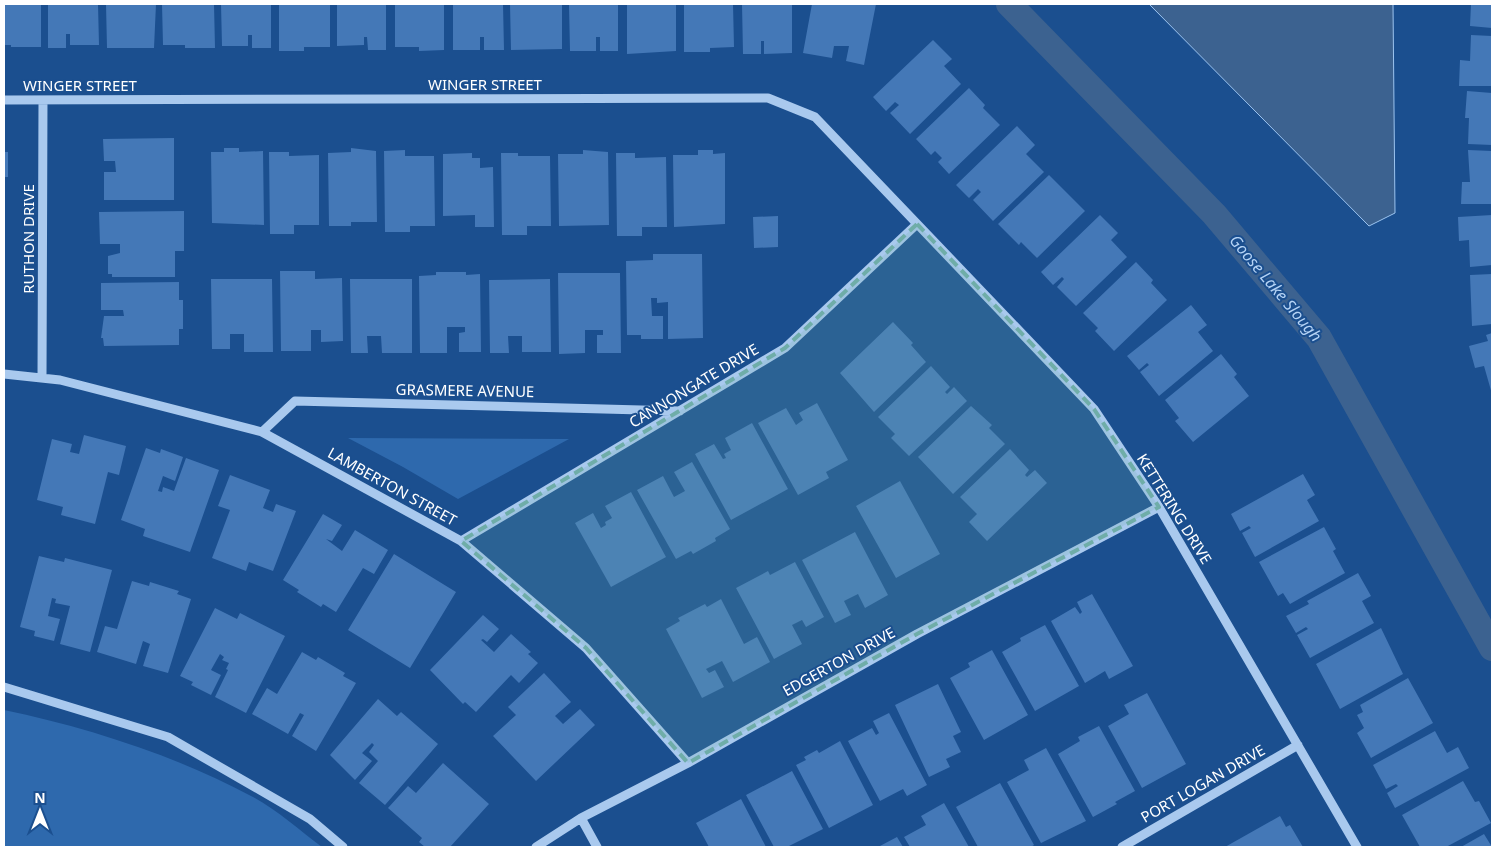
<svg xmlns="http://www.w3.org/2000/svg" width="1496" height="851" font-family="'Noto Sans',sans-serif">
<rect width="100%" height="100%" fill="#1b4f8f"/>
<path fill="#2e69ad" d="M348,438L569,439L458,499L403,467Z
M4,710C86,727 177,756 251,796C276,809 299,830 322,847H4Z"/>
<path fill="#3c6290" stroke="#9cc4f0" d="M1149,4H1393L1395,213L1369,226Z"/>
<g fill="none" stroke-linecap="round" stroke-linejoin="round">
<path stroke="#3c6290" stroke-width="26" d="M1009,4L1214,214L1319,338L1492,648"/>
</g>
<path fill="#4478b7" d="M4,4H41V47H11V45H4Z
M48,4H98L99,45H70V34H66V48H48Z
M106,4H156L154,48H107Z
M162,4H214L215,48H185V45H163Z
M221,4H271V48H252V35H248V46H222Z
M279,4H330V47H304V51H279Z
M337,4H386V50H368L367,37H364V45L337,46Z
M395,4H444V50L419,51V47H395Z
M453,4H503L504,50H484V37H480V50H453Z
M510,4H562V49L511,50Z
M569,4H618V51H600V37H596V51H570Z
M627,4H676V51L627,54Z
M684,4H733L734,47L710,48V52H684Z
M742,4H792V53L764,54V41H761V54H743Z
M812,4H876L864,65L846,61L849,46H834L832,58L803,53Z
M1471,4H1492V28L1470,26Z
M1471,35L1492,36V86H1459L1460,60L1470,61Z
M933,40L952,59L944,66L961,84L910,134L890,113L899,105L895,102L886,111L873,97Z
M969,88L985,105L983,108L1000,125L949,174L938,162L942,158L935,151L931,155L916,139Z
M1467,91L1492,93V145L1468,144L1469,118H1465Z
M1017,126L1035,145L1026,154L1044,172L993,221L973,200L981,192L978,189L969,198L956,185Z
M174,138V200H104V172H116L115,161H104L103,139Z
M224,148H239V152L263,151L264,225L212,223L211,152H224Z
M351,148L376,151L377,222H351V226H329L328,153L351,152Z
M405,150V156H434L435,226H410V232H385L384,151Z
M583,150L608,152L609,225L559,226L558,154H583Z
M698,150H713V154L725,153V224L674,227L673,155H698Z
M1468,150L1492,151V204H1461L1462,182H1470Z
M4,152H8V177H4Z
M269,152H289V156L319,155V225H294V234H270Z
M472,153V158H480V168L493,167L494,227H475V215L443,216V154Z
M501,153H518V156H550L551,226H527V235H502Z
M616,153H635V158L666,157L667,227H642V236H617Z
M1049,175L1085,211L1037,258L1021,242L1019,245L998,224Z
M184,211V251H175V277H112V274H108V256L120,253V244H100L99,212Z
M1100,215L1118,233L1111,240L1127,257L1076,306L1057,287L1064,279L1062,277L1053,285L1041,272Z
M1492,215V265L1470,267L1469,240L1459,241L1458,217Z
M778,216V247L754,248L753,217Z
M653,254H702L703,338L668,339V302L657,303V298H651L652,316H663V339H641V335H627L626,261L653,260Z
M1136,262L1153,280L1151,283L1167,300L1114,351L1095,331L1098,328L1083,313Z
M280,271H315V279L342,278L343,341L321,342V330H311V351H281Z
M436,272H466V275L480,274L481,352H459V333L465,332V327H447V353H420L419,276L436,275Z
M558,273H620L621,353H597V335H603V330H585V353L559,354Z
M1492,274V324L1472,326L1470,275Z
M211,279H272L273,352H244V334H230V349H212Z
M350,279H412V353H382L381,336H367L368,353H351Z
M550,279L551,352H522V336H508L509,353H490L489,280Z
M179,282V300H183V329H179V345L104,346L103,338H101L104,316H124L123,310H101V283Z
M1191,305L1207,325L1198,332L1213,351L1159,396L1140,372L1149,365L1147,363L1139,370L1127,356Z
M893,322L913,343L911,345L926,362L874,412L840,373Z
M1492,333V394L1484,366L1475,368L1469,346L1488,341L1486,335Z
M1221,354L1237,374L1234,377L1249,396L1193,442L1175,421L1179,418L1165,400Z
M931,366L950,387L945,392L947,394L954,387L967,401L909,456L891,438L895,434L878,417Z
M817,403L848,460L826,472L829,478L798,495L758,423L786,408L796,425L803,420L799,413Z
M971,406L992,425L989,428L1005,444L953,494L918,457Z
M752,423L788,489L731,520L695,454L714,444L723,459L726,458L724,454L731,450L725,438Z
M84,435L126,446L119,475L108,472L95,524L61,515L63,507L37,500L52,439L72,444L70,452L79,454Z
M146,448L160,453L161,449L183,457L175,481L163,476L158,491L162,492L163,487L174,491L186,458L219,470L190,552L143,536L145,529L121,520Z
M1010,449L1029,470L1025,475L1027,477L1035,470L1047,483L987,541L969,522L977,514L960,497Z
M692,462L730,529L715,538L716,541L693,554L691,551L676,559L637,490L663,476L674,497L685,491L674,472Z
M1303,474L1315,495L1307,500L1319,521L1255,557L1242,533L1251,528L1249,526L1240,531L1231,514Z
M230,475L270,490L263,508L273,512L276,504L296,511L273,571L249,562L246,571L212,558L230,510L218,506Z
M900,481L940,554L896,578L856,506Z
M631,492L666,557L611,587L575,523L593,513L601,528L606,525L605,522L612,518L605,506Z
M323,514L342,525L332,541L326,539L342,551L355,530L388,550L374,574L363,568L336,612L323,604L321,607L297,592L299,590L283,580Z
M1324,527L1336,549L1333,551L1345,573L1290,604L1283,593L1278,596L1259,562Z
M855,532L888,595L865,608L858,594L844,601L851,615L835,623L802,560Z
M394,554L456,592L410,668L348,630Z
M39,556L64,562L65,558L112,570L90,652L60,644L70,606L55,603L56,599L52,598L48,616L60,619L54,641L34,636L35,631L20,627Z
M795,562L824,617L806,627L802,620L792,625L802,644L774,659L736,588L768,571L770,575Z
M1358,573L1371,596L1362,601L1374,623L1310,658L1297,635L1308,629L1306,627L1296,633L1286,616L1309,604L1307,601Z
M132,581L149,586L150,582L179,591L177,594L191,599L168,673L143,666L150,644L143,641L136,664L97,652L105,626L117,629Z
M1092,594L1133,666L1109,679L1105,671L1085,683L1051,621L1075,607L1080,614L1082,612L1077,602Z
M721,599L744,644L757,637L770,662L733,682L722,661L706,669L709,673L715,670L724,687L702,698L666,629L680,621L678,618L705,604L707,607Z
M215,608L237,619L240,613L285,636L246,713L215,697L228,670L226,669L229,663L222,660L224,657L220,654L211,670L221,675L211,695L191,685L193,682L180,676Z
M483,615L499,629L487,642L483,639L481,640L494,652L511,634L531,652L528,654L538,663L519,683L511,675L476,712L465,702L463,704L430,670Z
M1045,625L1079,686L1035,711L1002,652L1021,641L1020,638Z
M1381,628L1403,674L1340,709L1316,664Z
M992,650L1028,715L984,740L950,678L970,667L968,663Z
M302,652L316,660L318,657L345,673L343,676L356,683L316,751L292,736L304,715L300,713L288,734L252,714L267,688L277,694Z
M544,673L571,702L555,716L563,724L580,709L595,725L536,781L493,736L516,715L508,707Z
M1408,678L1433,723L1371,758L1357,733L1364,728L1357,715L1363,712L1360,705Z
M938,684L961,732L953,736L961,752L946,759L950,767L929,777L895,705Z
M1147,693L1186,764L1142,788L1108,726L1129,714L1124,705Z
M378,699L397,716L401,712L438,744L385,805L359,783L378,761L369,752L374,745L372,743L362,753L372,761L355,780L330,755Z
M889,713L927,785L907,796L903,789L880,801L848,741L872,728L876,735L879,733L873,721Z
M1099,726L1135,791L1115,802L1117,804L1093,817L1058,754L1080,741L1078,737Z
M1435,731L1447,753L1458,747L1469,768L1395,808L1387,793L1398,786L1396,784L1386,789L1373,765Z
M840,741L873,805L829,828L796,765L806,760L804,757L817,750L819,753Z
M1046,748L1086,821L1041,843L1007,782L1029,770L1024,760Z
M443,763L489,804L450,847H425L419,842L422,838L388,808L408,786L416,793Z
M792,771L823,829L787,847H774L746,795Z
M1463,781L1475,802L1479,801L1491,823L1446,847H1420L1402,815Z
M1000,783L1034,845L1031,847H978L956,807Z
M741,799L766,847H709L696,823Z
M944,803L969,847H910L904,837L926,825L921,816Z
M1280,816L1286,827L1290,825L1303,847H1225Z
M1484,834L1492,847H1461Z
M897,837L903,847H878Z"/>
<g fill="none" stroke-linecap="round" stroke-linejoin="round">
<path stroke="#a9c9ee" stroke-width="9" d="M4,100L768,98L815,117L1094,409L1159,507L1357,847
M4,374L60,380L262,432L461,541L586,648L688,763
M42,378L43,100
M262,432L295,401L680,411
M461,541L785,348L917,224
M4,687L168,737L310,819L343,847
M581,818L597,847
M536,847L581,818L688,763L917,634L1159,507
M1122,847L1298,745"/>
</g>
<path fill="#6fada8" fill-opacity="0.2" stroke="#6fada8" stroke-width="4" stroke-dasharray="10 6" stroke-linejoin="round" d="M917,224L1094,409L1159,507L917,634L688,763L586,648L461,541L785,348Z"/>
<g text-anchor="middle" stroke-width="4" stroke-linejoin="round" paint-order="stroke">
<g font-size="15" fill="#fff" stroke="#1b4f8f">
<text x="485" y="90">WINGER STREET</text>
<text x="80" y="91">WINGER STREET</text>
<text transform="translate(29 239) rotate(-90)" y="5">RUTHON DRIVE</text>
<text transform="translate(694 386) rotate(-31)" y="5">CANNONGATE DRIVE</text>
<text transform="translate(465 391) rotate(1)" y="5">GRASMERE AVENUE</text>
<text transform="translate(392 487) rotate(29)" y="5">LAMBERTON STREET</text>
<text transform="translate(1174 509) rotate(58)" y="5">KETTERING DRIVE</text>
<text transform="translate(839 662) rotate(-29)" y="5">EDGERTON DRIVE</text>
<text transform="translate(1203 784) rotate(-30)" y="5">PORT LOGAN DRIVE</text>
</g>
<g font-size="16" font-style="italic" fill="#b5d3f5" stroke="#1b4f8f">
<text transform="translate(1276 288) rotate(50)" y="6">Goose Lake Slough</text>
</g>
</g>
<rect width="1496" height="851" fill="none" stroke="#ffffff" stroke-width="10"/>
<g transform="translate(40 811)" stroke="#1b4f8f" stroke-width="4" paint-order="stroke">
<path d="M0-4L9 19L0 12L-9 19Z" fill="#ffffff"/>
<text y="-8" font-size="14" font-weight="bold" text-anchor="middle" fill="#ffffff">N</text>
</g>
</svg>
